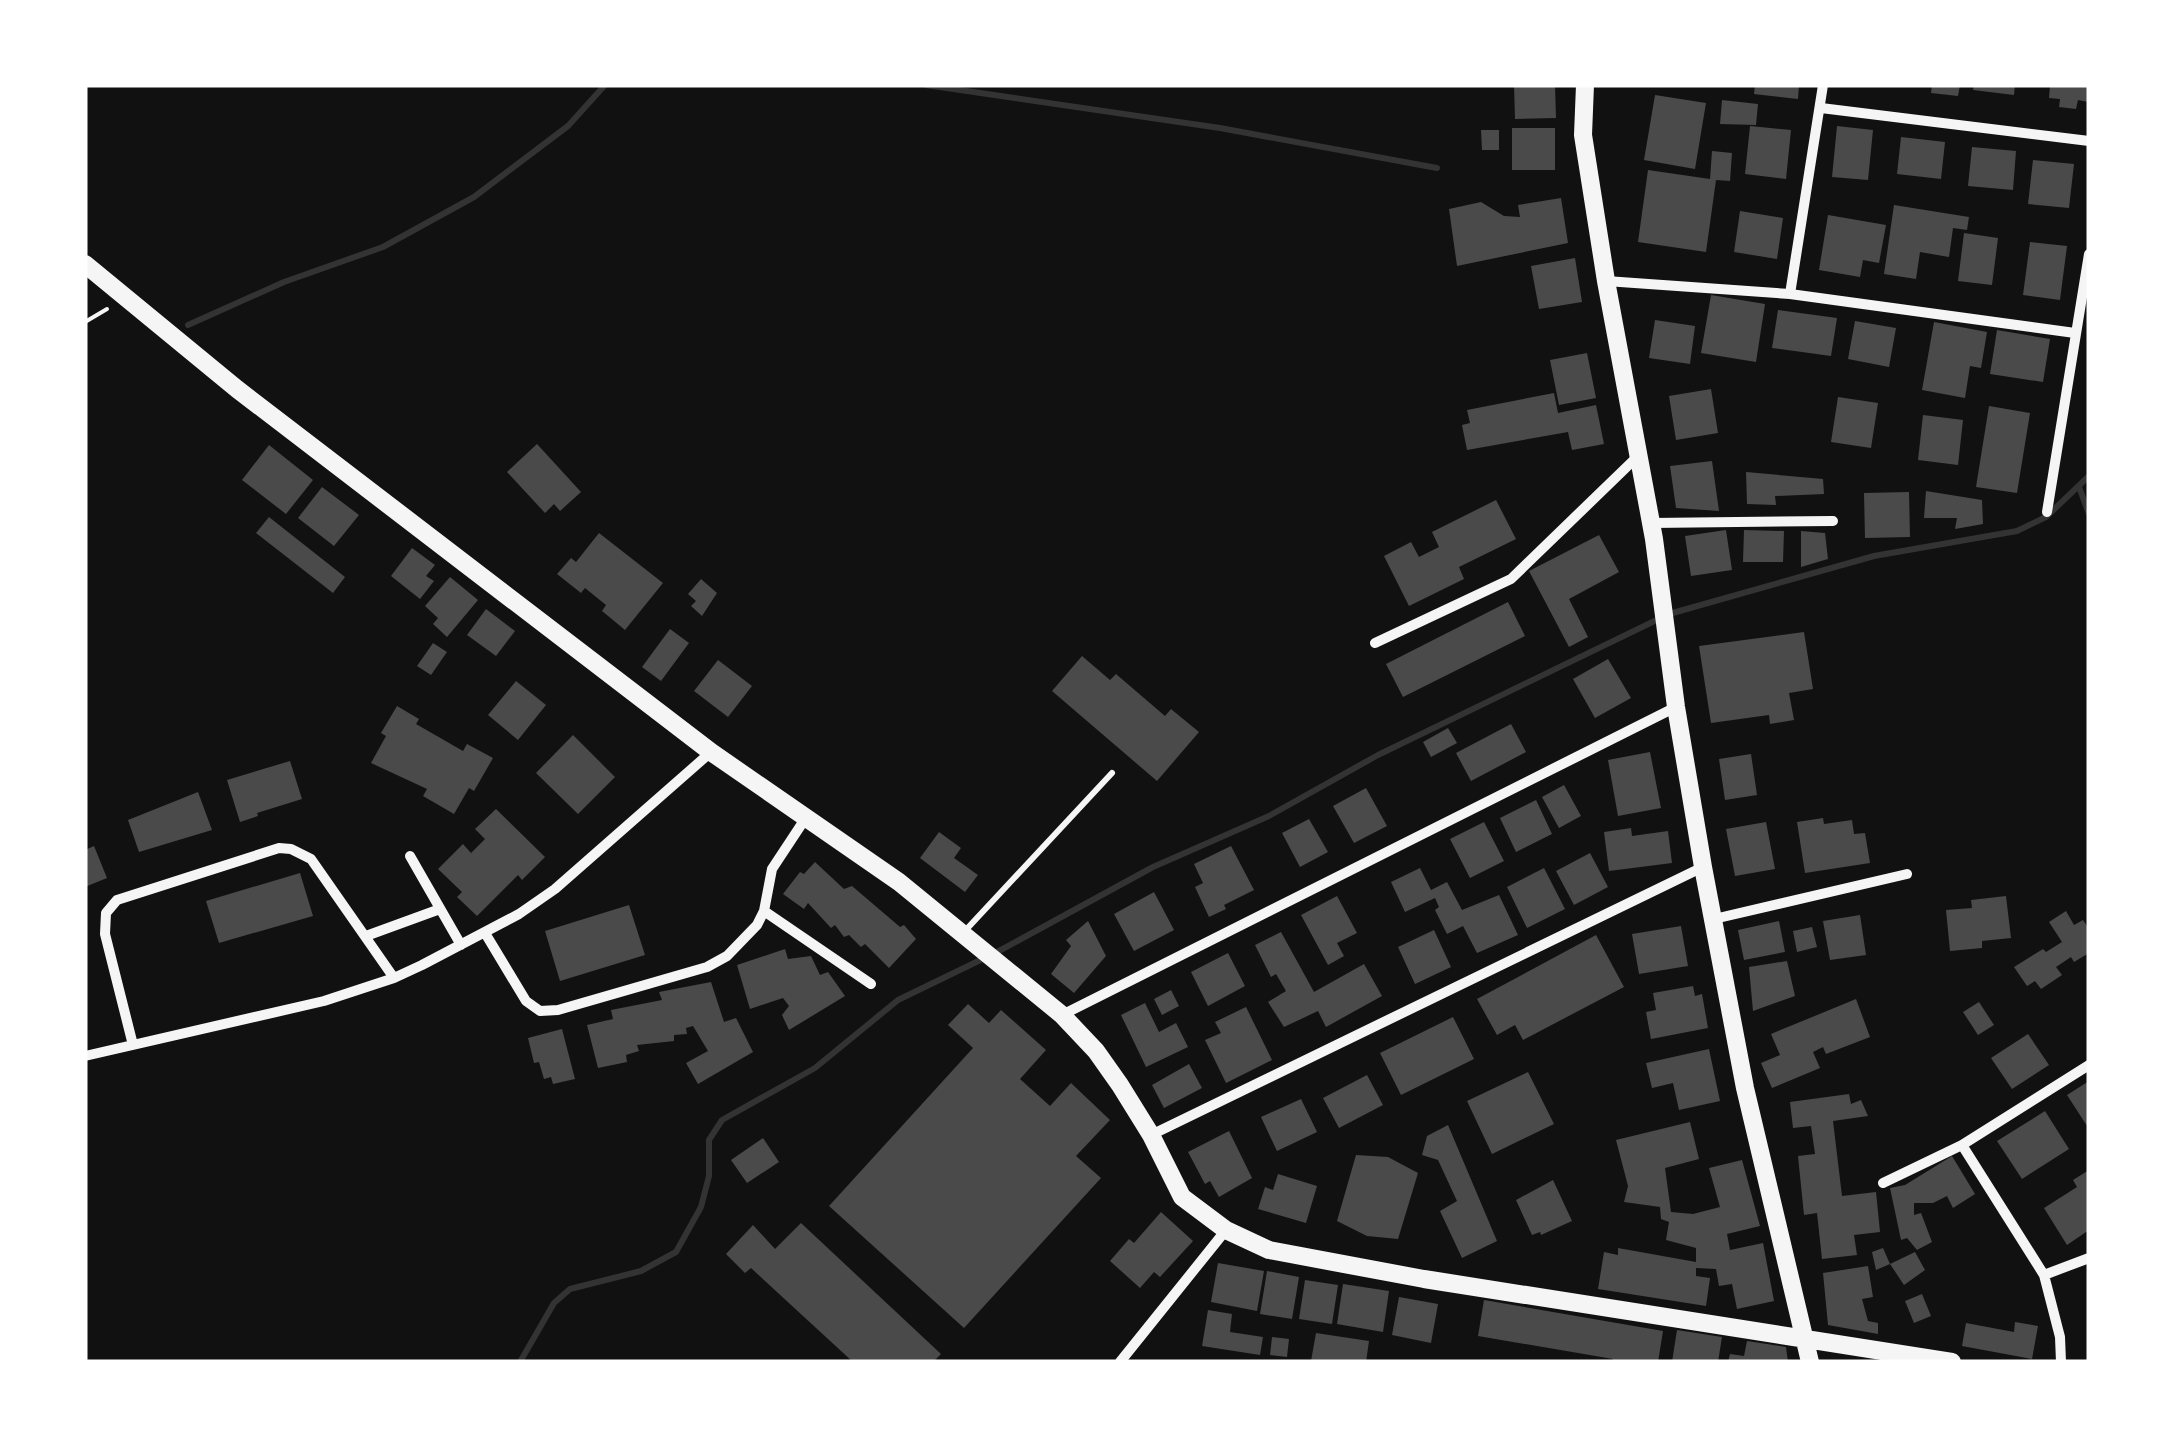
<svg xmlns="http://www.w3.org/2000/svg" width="2174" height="1447" font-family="Barlow,sans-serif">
<rect width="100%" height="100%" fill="#111"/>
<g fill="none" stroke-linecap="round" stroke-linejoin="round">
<path stroke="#333" stroke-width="6" d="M926,85L1220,128L1437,168
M188,325L284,282L383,247L474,197L568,126L605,85
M2079,487L2089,514
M520,1362L554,1303L570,1289L641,1271L676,1252L701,1207L709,1176V1140L722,1120L815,1068L898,1000L999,951L1153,867L1269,816L1378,755L1669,614L1874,556L2017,531L2046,517L2089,476"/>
</g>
<path fill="#4a4a4a" d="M1514,85H1555L1556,118L1515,119Z
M1755,85H1799L1798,99L1754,94Z
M1932,85H1960L1958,96L1931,93Z
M1974,85H2015L2014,95L1973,90Z
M2050,85H2089L2088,102L2078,100L2076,109L2059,107L2060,99L2049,98Z
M1655,95L1706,103L1695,169L1644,160Z
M1722,100L1758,104L1756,125L1720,124Z
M1750,126L1791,130L1786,179L1745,174Z
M1837,126L1873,130L1868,180L1832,177Z
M1512,128H1555V170H1512Z
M1481,130H1499V150H1482Z
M1901,137L1945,142L1941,179L1897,174Z
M1972,147L2016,151L2013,190L1968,186Z
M1712,151L1732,153L1730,181L1716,180L1706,252L1638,242L1648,170L1710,179Z
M2033,160L2074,164L2069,208L2028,204Z
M1561,198L1568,243L1457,266L1449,209L1481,202L1504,216L1520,217L1518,205Z
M1894,205L1969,217L1967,230L1953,228L1949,257L1920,252L1916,279L1884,274Z
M1740,211L1783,218L1777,259L1734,252Z
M1828,215L1886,225L1879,263L1863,260L1860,277L1819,270Z
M1964,233L1998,238L1992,285L1958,281Z
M2030,242L2067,246L2060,300L2023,295Z
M1575,258L1582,302L1539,309L1531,266Z
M1711,295L1765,304L1756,362L1701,353Z
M1778,310L1837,318L1831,356L1772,348Z
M1655,320L1695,326L1690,364L1649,358Z
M1855,321L1896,328L1889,367L1848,359Z
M1934,322L1987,332L1981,368L1970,366L1965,398L1922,390Z
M1997,330L2050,339L2043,382L1990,374Z
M1587,353L1596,398L1559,405L1550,360Z
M1711,389L1718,433L1676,440L1669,396Z
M1554,393L1558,413L1596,405L1604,444L1572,450L1568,432L1467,450L1462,425L1470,423L1467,410Z
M1838,397L1878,403L1871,448L1831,442Z
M1989,406L2030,413L2017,493L1976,487Z
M1923,415L1963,420L1958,465L1918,460Z
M537,444L581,492L560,511L554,504L545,513L507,472Z
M269,445L313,480L286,514L242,480Z
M1712,461L1719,511L1676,508L1670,466Z
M1746,472L1823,479L1824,494L1775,496L1776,505L1747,504Z
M322,487L359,515L334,546L298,518Z
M1926,491L1982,500L1983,524L1955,529L1957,518H1924Z
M1909,492L1910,537L1865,538L1864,493Z
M1496,500L1516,539L1459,567L1464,579L1409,606L1384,556L1411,542L1419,557L1439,547L1432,532Z
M269,517L345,577L333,593L256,533Z
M1726,530L1732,570L1691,576L1685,536Z
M1744,530L1784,531L1783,562H1743Z
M1801,531L1825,533L1828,559L1801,567Z
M599,533L663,583L625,630L602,611L606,605L585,588L581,593L557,574L571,558L576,562Z
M1599,535L1619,572L1569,599L1588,637L1569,647L1529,571Z
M412,548L435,565L426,576L434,581L420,599L391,576Z
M450,577L478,600L447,637L433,624L438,618L425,606Z
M701,579L717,593L702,616L691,606L696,601L688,594Z
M1508,602L1525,636L1403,697L1386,664Z
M486,609L515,631L496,656L467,635Z
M670,629L689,643L661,681L642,667Z
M1804,632L1813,689L1789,693L1794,720L1770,724L1769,715L1711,723L1699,646Z
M433,643L447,652L431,675L417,666Z
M1082,656L1110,680L1116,674L1165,716L1171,709L1199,732L1157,781L1052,691Z
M1608,659L1631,698L1595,718L1573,679Z
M718,660L752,686L728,717L694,691Z
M516,681L546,705L518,740L488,715Z
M397,706L419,719L416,724L463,751L467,744L493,758L474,791L469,788L454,814L423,796L427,789L371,763L386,736L381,733Z
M1511,724L1526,752L1471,781L1456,753Z
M1448,728L1457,743L1431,757L1423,742Z
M573,735L615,777L578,814L536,773Z
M1650,752L1661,808L1618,816L1608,760Z
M1751,754L1757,795L1725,800L1719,759Z
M290,761L302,799L257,813L258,816L240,822L227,780Z
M1564,785L1581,816L1559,828L1542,797Z
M1366,788L1387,826L1354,843L1333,806Z
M198,792L212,830L139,852L128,820Z
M1536,800L1552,834L1516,852L1500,818Z
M496,809L545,857L522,880L518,875L477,916L457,897L462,892L438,869L463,844L471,853L485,839L475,829Z
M1823,818L1824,824L1852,820L1854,834L1865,833L1870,863L1805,873L1797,822Z
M1309,819L1328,852L1300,867L1282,833Z
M1484,822L1504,861L1470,878L1450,839Z
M1766,822L1775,869L1735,876L1726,829Z
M1631,828L1632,836L1668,831L1672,863L1609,871L1604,832Z
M939,832L961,848L954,858L978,875L965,892L920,858Z
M94,846L107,878L85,887V850Z
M1231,846L1254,890L1224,905L1226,909L1209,917L1195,887L1203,883L1194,864Z
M1590,853L1608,887L1574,905L1556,871Z
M815,862L844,889L852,886L900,927L904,925L916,939L889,968L865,944L861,947L849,935L844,937L835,925L831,928L808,903L804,909L783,894L800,872L804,874Z
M1420,868L1431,890L1447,882L1462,910L1499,895L1518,935L1477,953L1463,926L1447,934L1435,910L1439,907L1435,898L1405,912L1391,882Z
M1544,868L1565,909L1527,928L1507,887Z
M300,873L313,916L219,943L206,901Z
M1154,892L1174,930L1134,951L1114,914Z
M1337,896L1357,933L1337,943L1344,956L1328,965L1301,915Z
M2006,896L2011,938L1982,941V948L1950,951L1946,910L1972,908L1971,900Z
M629,905L645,955L560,981L545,931Z
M2066,911L2074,925L2083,920L2089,929V953L2074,962L2071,957L2056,967L2062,975L2041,989L2035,981L2027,986L2014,967L2043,949L2046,952L2062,942L2049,922Z
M1860,915L1866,955L1830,960L1823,921Z
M1088,921L1106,956L1074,993L1051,974L1071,946L1066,940Z
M1779,921L1785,952L1744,960L1738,930Z
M1681,926L1688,966L1639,974L1632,934Z
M1812,927L1817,947L1797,952L1793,931Z
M1434,930L1451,967L1415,984L1398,947Z
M1281,932L1314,992L1364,964L1382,996L1326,1027L1318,1011L1284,1027L1268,1002L1286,991L1276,974L1271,977L1255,945Z
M1596,935L1624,987L1523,1040L1515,1025L1497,1035L1477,999Z
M785,949L788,959L811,956L820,975L828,972L845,996L789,1030L782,1015L789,1006L783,998L750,1009L737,965Z
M1228,953L1245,986L1208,1006L1191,972Z
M1787,961L1795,996L1753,1011L1749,967Z
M711,982L724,1022L736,1018L753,1052L698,1084L686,1063L708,1051L693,1026L686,1028L687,1034L674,1035V1041L637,1045L639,1051L626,1055L627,1062L598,1068L587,1025L613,1019L611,1010L662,1000L659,992Z
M1693,986L1695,996L1702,994L1708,1028L1651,1039L1646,1012L1656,1010L1653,993Z
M1171,990L1179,1006L1162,1015L1154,999Z
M1856,999L1870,1037L1826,1054L1823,1047L1813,1052L1820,1068L1772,1088L1761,1063L1780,1055L1771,1034Z
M1979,1002L1994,1025L1978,1035L1963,1012Z
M1145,1003L1159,1032L1176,1023L1188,1047L1146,1067L1121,1015Z
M968,1004L989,1023L1001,1010L1046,1050L1020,1079L1050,1106L1071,1083L1110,1120L1076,1156L1101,1178L964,1328L829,1206L973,1048L948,1025Z
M1246,1007L1272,1060L1226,1083L1205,1040L1221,1033L1215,1022Z
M1453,1017L1474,1059L1401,1095L1380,1053Z
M562,1029L575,1079L553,1084L551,1077L544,1079L539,1062L534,1063L528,1038Z
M2028,1034L2049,1065L2012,1089L1991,1058Z
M1709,1049L1720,1101L1679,1110L1673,1083L1652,1088L1646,1063Z
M1189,1064L1202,1088L1164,1108L1152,1085Z
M1528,1072L1554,1124L1492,1154L1467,1101Z
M1367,1075L1383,1105L1339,1128L1323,1098Z
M2089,1081V1129L2067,1095Z
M1849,1094L1851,1104L1861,1100L1868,1116L1833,1121L1842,1196L1876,1192L1880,1232L1854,1235L1857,1255L1822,1259L1817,1213L1804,1215L1798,1156L1815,1154L1811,1126L1793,1128L1790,1102Z
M1301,1099L1317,1132L1277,1151L1261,1117Z
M2045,1111L2069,1149L2022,1179L1997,1141Z
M1690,1122L1699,1159L1665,1168L1671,1212L1693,1214L1720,1207L1709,1168L1742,1160L1760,1226L1727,1234L1730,1250L1763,1243L1774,1301L1737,1309L1732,1284L1719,1286L1716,1269L1696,1268V1276L1710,1278L1706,1306L1598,1289L1604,1252L1618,1255V1248L1696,1262V1248L1666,1240L1669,1222L1661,1219L1660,1207L1624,1202L1628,1186L1616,1140Z
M1448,1125L1497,1241L1462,1258L1440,1211L1457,1201L1438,1160L1422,1155L1427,1136Z
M1229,1131L1252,1178L1219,1197L1210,1181L1205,1184L1188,1152Z
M763,1138L779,1162L747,1183L731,1160Z
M1356,1155L1388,1157L1418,1173L1398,1239L1367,1236L1337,1221Z
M1952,1156L1975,1194L1953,1208L1947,1196L1933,1203H1914V1215L1921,1213L1932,1242L1917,1250L1907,1238L1901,1240L1890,1188L1905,1185Z
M2089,1170V1230L2067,1245L2044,1208L2077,1187L2073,1180Z
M1278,1174L1317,1186L1306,1223L1258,1209L1265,1187L1273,1190Z
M1553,1180L1572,1221L1541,1235L1540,1232L1532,1235L1516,1200Z
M1161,1212L1193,1241L1160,1277L1154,1272L1140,1288L1110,1261L1129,1239L1134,1243Z
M801,1223L941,1354L933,1362H853L751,1268L745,1273L726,1254L753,1225L775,1249Z
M1883,1248L1890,1264L1876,1270L1872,1252Z
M1915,1252L1925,1270L1904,1285L1890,1264Z
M1218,1263L1264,1271L1257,1311L1211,1302Z
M1868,1266L1873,1297L1862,1299L1868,1321L1878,1323V1334L1828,1325L1823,1273Z
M1267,1271L1299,1277L1292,1319L1260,1314Z
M1305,1280L1338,1285L1332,1324L1299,1319Z
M1343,1284L1389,1291L1383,1332L1337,1324Z
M1922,1294L1931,1316L1914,1323L1905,1301Z
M1399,1297L1438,1304L1431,1343L1392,1335Z
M1484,1300L1663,1331L1658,1362H1611L1613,1359L1478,1336Z
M1208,1310L1232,1314L1230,1332L1263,1337L1260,1355L1202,1346Z
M2015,1322L2038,1326L2032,1359L1962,1346L1966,1323L2014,1332Z
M1677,1330L1722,1337L1718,1362H1672Z
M1316,1333L1369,1341L1366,1362L1311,1361Z
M1272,1337L1289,1339L1287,1357L1270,1355Z
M1747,1341L1786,1347L1788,1362H1728L1730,1354L1744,1356Z"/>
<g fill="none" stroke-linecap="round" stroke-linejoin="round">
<path stroke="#f5f5f5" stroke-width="4" d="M85,322L107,309"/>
<path stroke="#f5f5f5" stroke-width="6" d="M963,933L1112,773"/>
<path stroke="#f5f5f5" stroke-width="10" d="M1821,108L2089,141
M1606,281L1790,294L2075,333
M1790,294L1823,85
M2047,512L2089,254
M1651,523L1833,521
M1375,643L1511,579L1638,456
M410,856L461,945
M764,911L871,984
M1714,919L1907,874
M485,933L526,1001L540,1011L558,1010L707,967L727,956L757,925L764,911L772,869L805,819
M366,936L440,909
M1062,1015L1676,707
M133,1045L105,934L106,913L117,900L279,848L291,849L311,859L394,978
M85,1056L324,1001L394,978L422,965L519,914L555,889L711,752
M1151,1135L1703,867
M1962,1145L2044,1275L2060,1337L2061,1362
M1883,1183L1962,1145L2089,1065
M2044,1275L2089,1258
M1120,1362L1226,1230"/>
<path stroke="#f5f5f5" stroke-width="18" d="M1585,85L1583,135L1606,281L1654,539L1676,707L1703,867L1745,1088L1810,1362
M85,264L237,389L711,752L899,882L1062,1015L1096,1051L1120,1085L1151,1135L1182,1197L1226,1230L1269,1250L1424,1279L1952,1362"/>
</g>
<rect width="2174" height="1447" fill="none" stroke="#ffffff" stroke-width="175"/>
</svg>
